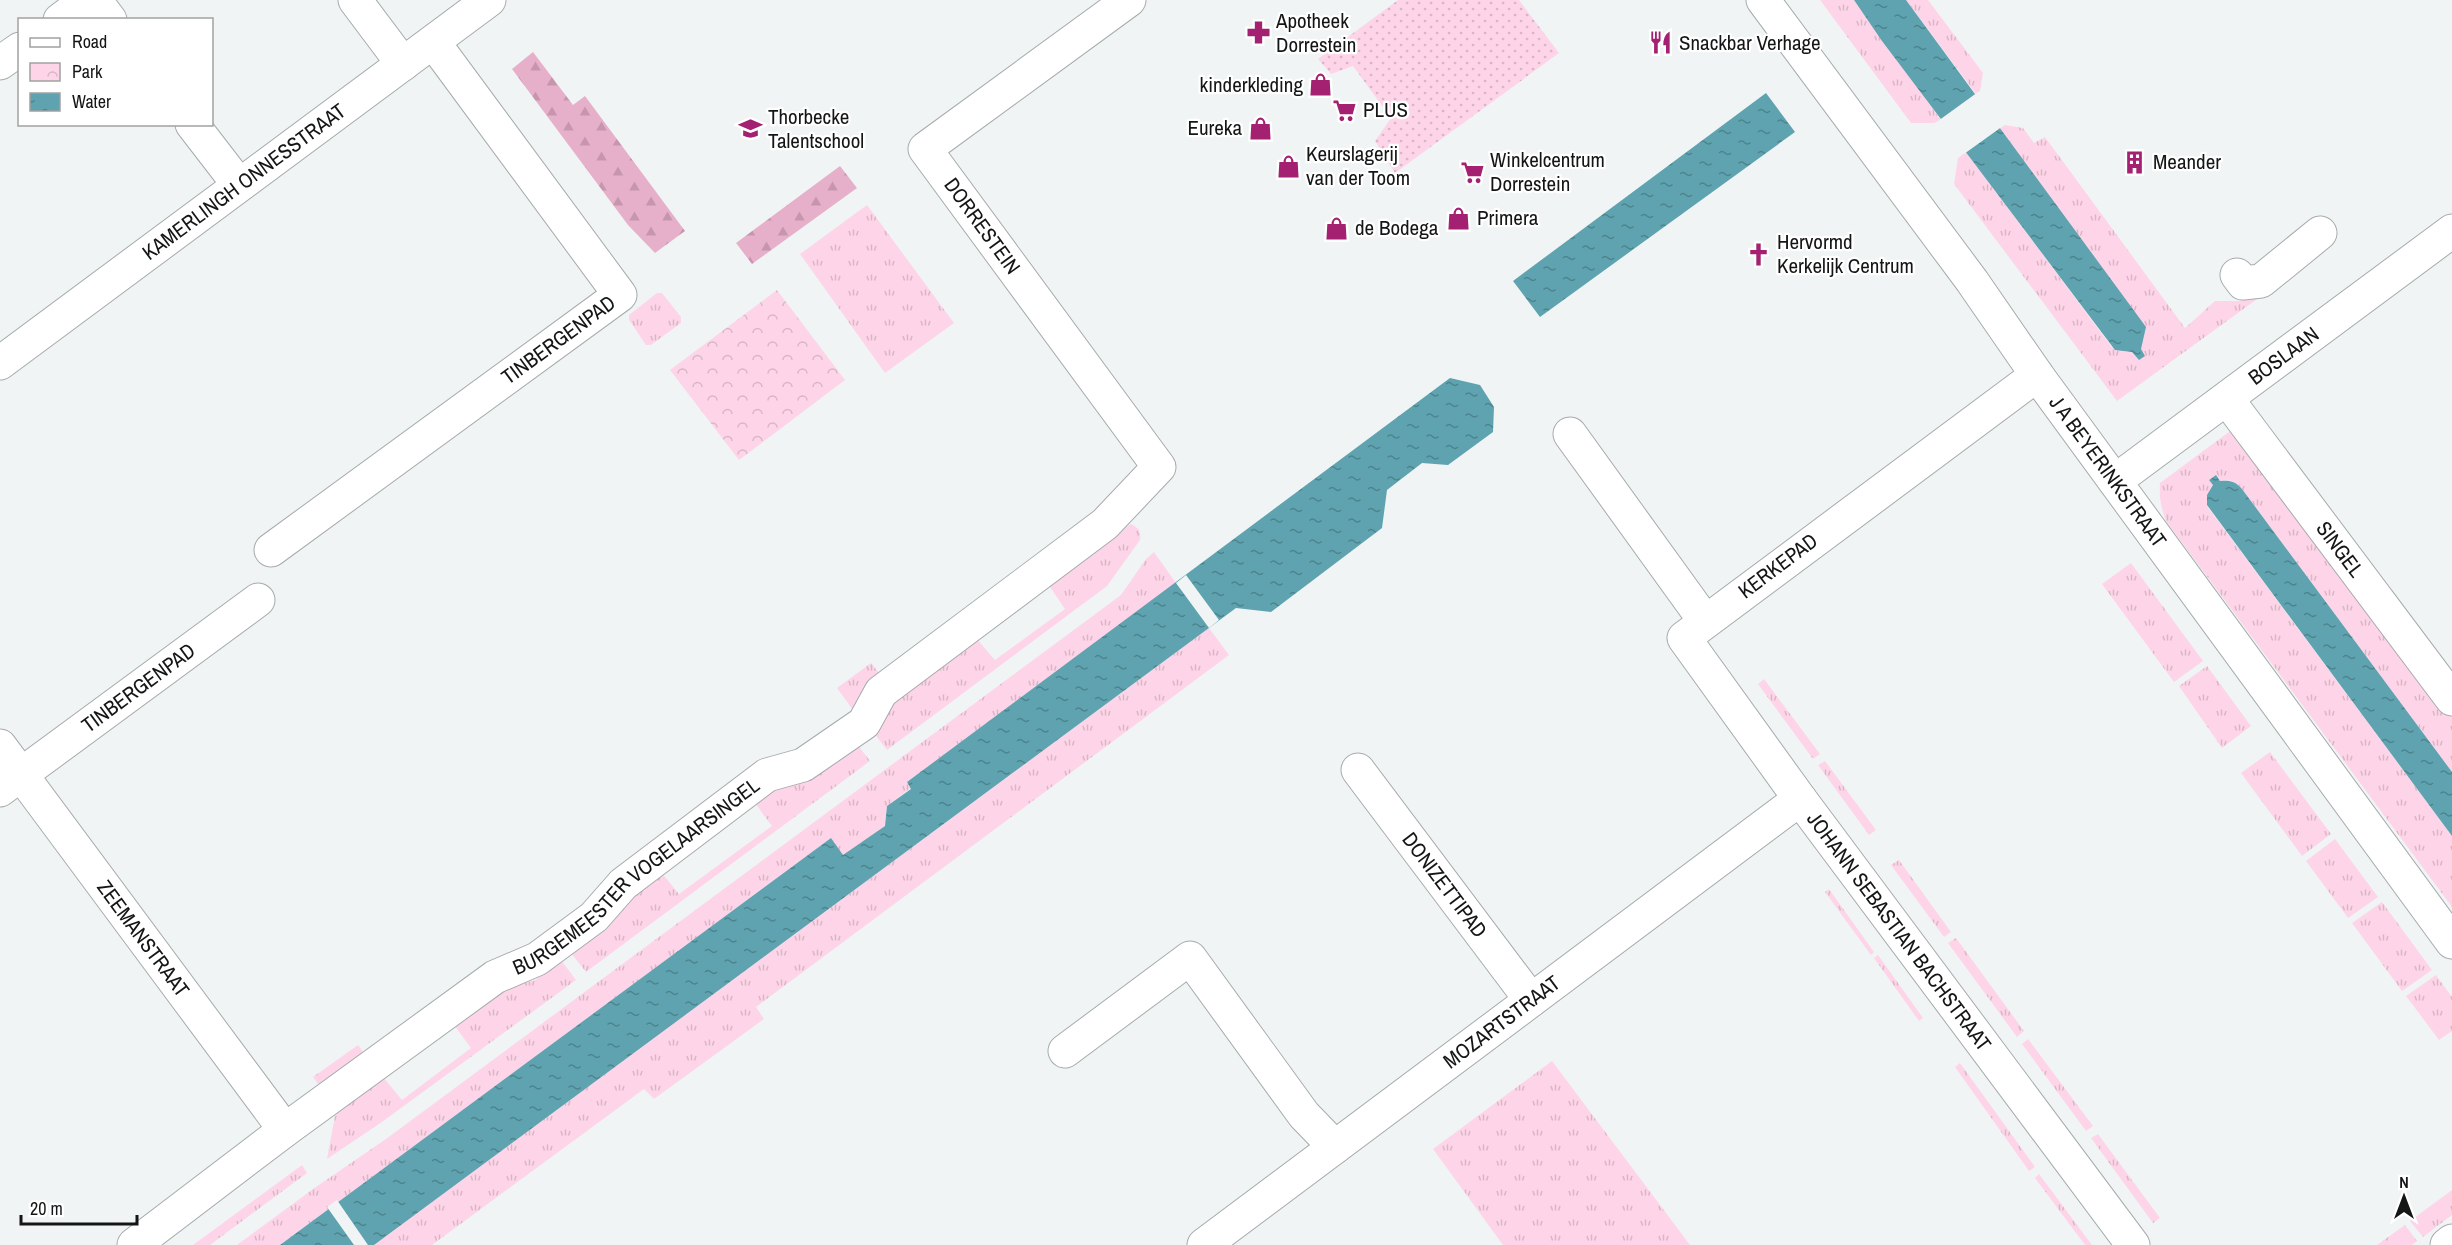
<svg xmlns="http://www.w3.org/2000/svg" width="2452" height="1245" font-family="'Archivo Narrow',sans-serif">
<defs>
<pattern id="grass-tufts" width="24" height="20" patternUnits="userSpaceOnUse" patternTransform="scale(1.5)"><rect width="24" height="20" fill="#fed5e8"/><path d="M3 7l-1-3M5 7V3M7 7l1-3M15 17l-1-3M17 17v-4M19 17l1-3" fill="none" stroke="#d9b6c6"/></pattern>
<pattern id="forest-firs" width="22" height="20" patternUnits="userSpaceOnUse" patternTransform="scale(1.5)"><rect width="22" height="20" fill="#e7b0ca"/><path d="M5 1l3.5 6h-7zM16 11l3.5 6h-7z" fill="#c596ad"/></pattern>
<pattern id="park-crowns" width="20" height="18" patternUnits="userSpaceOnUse" patternTransform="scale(1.5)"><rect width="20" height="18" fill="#fed5e8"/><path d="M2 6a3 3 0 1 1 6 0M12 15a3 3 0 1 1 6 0" fill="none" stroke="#d9b6c6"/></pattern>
<pattern id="garden-dots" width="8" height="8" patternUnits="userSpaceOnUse" patternTransform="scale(1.5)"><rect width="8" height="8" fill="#fed5e8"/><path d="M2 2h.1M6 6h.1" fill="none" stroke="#d9b6c6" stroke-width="1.8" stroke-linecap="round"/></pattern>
<pattern id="water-ripples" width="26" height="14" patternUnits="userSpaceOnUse" patternTransform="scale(1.5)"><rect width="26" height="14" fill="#5ea3af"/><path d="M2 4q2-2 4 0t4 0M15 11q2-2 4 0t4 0" fill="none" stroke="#4c848d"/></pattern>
</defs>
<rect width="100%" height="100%" fill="#f0f4f5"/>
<path fill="url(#grass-tufts)" d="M1820,0H1854L1941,120L1934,123H1911Z
M1906,0H1928L1983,73L1980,91L1976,94Z
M2005,125L2023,128L2034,143L2045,137L2185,328L2215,301H2238L2264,294L2117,401L1954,184L1958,158L1966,152L2114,350L2000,128Z
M867,205L954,323L885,373L800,254Z
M657,293H662L681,317V323L651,345H646L629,320V315Z
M2237,426L2452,718V772L2242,489C2235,481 2230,479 2220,481L2216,475L2209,480L2213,485L2207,506L2452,836V907L2166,521C2161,508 2159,498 2160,483Z
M1131,524C1139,528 1141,531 1140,540L1107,586L887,750L873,732L896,699L976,638L995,660L1065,609L1050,587L1052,582Z
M1154,552L1176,583L907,782L911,788L887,806L885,826L843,856L830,839L280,1245H237L313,1189L386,1139L1121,595L1146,559Z
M2131,563L2203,661L2174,682L2102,584Z
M1209,628L1229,655L756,1007L764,1019L654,1099L644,1089L432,1245H374Z
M871,663L879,673L853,710L837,688Z
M2207,666L2251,726L2222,748L2179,686Z
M1764,679L1820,754L1813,759L1758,684Z
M857,744L870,761L586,972L571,953L661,872L679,894L772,826L755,803L774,788Z
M2270,752L2331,834L2302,856L2241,773Z
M1825,761L1876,830L1869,835L1818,765Z
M2335,839L2378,897L2348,918L2306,861Z
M1899,860L1951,932L1944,937L1891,865Z
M1829,889L1874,952L1871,955L1825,892Z
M2382,902L2432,970L2402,991L2352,923Z
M1956,938L2024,1031L2017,1037L1948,943Z
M1878,955L1923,1018L1919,1021L1874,958Z
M561,960L576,980L382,1122L327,1159L335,1116L348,1101L383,1077L402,1100L471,1048L454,1025L502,990L535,980Z
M2436,975L2452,997V1031L2439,1040L2406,996Z
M2028,1039L2093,1126L2086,1131L2022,1044Z
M358,1045L365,1055L321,1088L313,1077Z
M1552,1061L1690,1245H1503L1433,1149Z
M1960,1063L2035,1167L2029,1171L1955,1067Z
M2098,1134L2160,1218L2153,1223L2091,1138Z
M302,1165L307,1173L210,1245H193Z
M2039,1174L2092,1245H2085L2035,1178Z
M2452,1190V1215L2423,1237L2410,1221Z
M2405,1225L2417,1241L2412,1245H2377Z"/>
<path fill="url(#forest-firs)" d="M533,52L573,105L585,96L685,231L655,253L628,225L512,69Z
M840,166L857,188L752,264L736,243Z"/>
<path fill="url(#park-crowns)" d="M777,290L845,380L739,460L670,370Z"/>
<path fill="url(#garden-dots)" d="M1398,0H1519L1559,53L1395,173L1375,141L1391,118L1353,66L1331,74L1318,59Z"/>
<path fill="url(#water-ripples)" d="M1854,0H1906L2146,327L2141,349L2145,356L2139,360L2132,352L2115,350L1882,41Z
M1766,93L1795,132L1540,317L1513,281Z
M1450,378L1480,385L1494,407L1493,432L1448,465L1422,463L1387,490L1382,528L1271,612L1236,608L374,1245H280L831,838L843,855L885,826L887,806L911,789L907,782Z
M2216,475L2220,481C2230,480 2235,481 2242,489L2452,772V836L2207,505V495L2213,485L2209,480Z"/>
<path fill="#f0f4f5" d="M1978,92L2003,126L1964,154L1938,121Z
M1186,575L1219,620L1209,628L1176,583Z
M337,1200L368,1245H354L327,1207Z"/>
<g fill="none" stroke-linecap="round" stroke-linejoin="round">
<defs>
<g id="minor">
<path d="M95,0L110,20"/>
<path d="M355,0L403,64"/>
<path id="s1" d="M1763,0L1972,281L2037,375L2452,942"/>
<path d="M60,20L87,0"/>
<path d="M0,63L20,49"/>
<path d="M192,124L239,185"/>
<path d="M2237,275L2243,283L2261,281L2320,233"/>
<path id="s2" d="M0,363L489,0"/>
<path id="s3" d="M2037,375L1684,638L1800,799L2133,1245"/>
<path id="s4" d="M2227,399L2452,699"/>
<path d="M1570,434L1705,621"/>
<path id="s5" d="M2115,481L2452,231"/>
<path id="s6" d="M271,550L620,295L434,43"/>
<path id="s7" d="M0,746L285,1130"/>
<path id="s8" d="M1358,770L1531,1000"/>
<path id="s9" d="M0,790L258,600"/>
<path d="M1065,1051L1190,958L1304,1115L1335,1147"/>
<path id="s10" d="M134,1245L285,1130L495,977L537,959L594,917L623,884L767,775L803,765L864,723L881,692L1105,524L1159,467L925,149L1129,0"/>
<path id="s11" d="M1204,1245L1800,799"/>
<path d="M2447,1245L2452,1241"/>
</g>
</defs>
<use href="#minor" stroke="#a6abac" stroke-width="35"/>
<use href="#minor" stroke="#fff" stroke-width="33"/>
</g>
<defs>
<symbol id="pharmacy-bare" viewBox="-9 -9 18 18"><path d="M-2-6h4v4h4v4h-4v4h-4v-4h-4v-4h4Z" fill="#a32170" stroke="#fff" stroke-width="2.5" paint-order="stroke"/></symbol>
<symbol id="restaurant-bare" viewBox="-9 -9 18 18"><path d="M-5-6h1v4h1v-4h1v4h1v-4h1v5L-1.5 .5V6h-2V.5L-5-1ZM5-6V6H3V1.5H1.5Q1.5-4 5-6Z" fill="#a32170" stroke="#fff" stroke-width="2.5" paint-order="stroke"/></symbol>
<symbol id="shop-bare" viewBox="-9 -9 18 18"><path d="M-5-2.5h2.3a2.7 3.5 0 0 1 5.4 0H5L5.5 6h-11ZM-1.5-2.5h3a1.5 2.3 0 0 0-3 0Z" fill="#a32170" stroke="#fff" stroke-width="2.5" paint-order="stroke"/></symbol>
<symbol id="supermarket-bare" viewBox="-9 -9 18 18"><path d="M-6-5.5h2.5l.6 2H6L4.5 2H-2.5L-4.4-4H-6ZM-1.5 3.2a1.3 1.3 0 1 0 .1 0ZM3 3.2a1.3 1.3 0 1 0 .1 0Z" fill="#a32170" stroke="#fff" stroke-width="2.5" paint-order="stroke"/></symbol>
<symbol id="school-bare" viewBox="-9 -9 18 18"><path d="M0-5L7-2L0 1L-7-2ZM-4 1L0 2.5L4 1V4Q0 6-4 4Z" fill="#a32170" stroke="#fff" stroke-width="2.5" paint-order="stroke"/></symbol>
<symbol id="building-bare" viewBox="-9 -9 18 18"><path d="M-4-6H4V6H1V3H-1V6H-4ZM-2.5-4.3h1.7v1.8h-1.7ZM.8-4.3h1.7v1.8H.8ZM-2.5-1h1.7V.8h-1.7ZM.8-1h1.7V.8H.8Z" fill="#a32170" stroke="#fff" stroke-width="2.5" paint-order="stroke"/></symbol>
<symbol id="church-bare" viewBox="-9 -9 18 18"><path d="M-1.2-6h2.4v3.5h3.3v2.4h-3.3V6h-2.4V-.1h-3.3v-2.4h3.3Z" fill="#a32170" stroke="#fff" stroke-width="2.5" paint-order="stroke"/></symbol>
</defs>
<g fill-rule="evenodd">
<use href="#pharmacy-bare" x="1242" y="16" width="33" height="33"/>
<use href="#restaurant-bare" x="1644" y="26" width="33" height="33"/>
<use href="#shop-bare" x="1304" y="68" width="33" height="33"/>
<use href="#supermarket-bare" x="1328" y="94" width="33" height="33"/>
<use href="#shop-bare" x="1244" y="112" width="33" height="33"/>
<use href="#school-bare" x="734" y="112" width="33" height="33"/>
<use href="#building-bare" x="2118" y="146" width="33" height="33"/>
<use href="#shop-bare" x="1272" y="150" width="33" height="33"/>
<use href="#supermarket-bare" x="1456" y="156" width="33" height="33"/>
<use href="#shop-bare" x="1442" y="202" width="33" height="33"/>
<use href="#shop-bare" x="1320" y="212" width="33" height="33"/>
<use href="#church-bare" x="1742" y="238" width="33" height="33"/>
</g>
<g text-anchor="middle" stroke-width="4.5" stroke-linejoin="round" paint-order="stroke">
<g font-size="21" fill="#141515" stroke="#fff" text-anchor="start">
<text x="1276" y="28">Apotheek<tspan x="1276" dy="24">Dorrestein</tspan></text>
<text x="1679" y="50">Snackbar Verhage</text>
<text x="1303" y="92" text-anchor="end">kinderkleding</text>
<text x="1363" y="117">PLUS</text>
<text x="768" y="124">Thorbecke<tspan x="768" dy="24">Talentschool</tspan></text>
<text x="1242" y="135" text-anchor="end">Eureka</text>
<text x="1306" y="161">Keurslagerij<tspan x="1306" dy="24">van der Toom</tspan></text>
<text x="1490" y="167">Winkelcentrum<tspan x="1490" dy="24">Dorrestein</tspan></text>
<text x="2153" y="169">Meander</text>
<text x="1477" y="225">Primera</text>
<text x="1355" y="235">de Bodega</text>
<text x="1777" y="249">Hervormd<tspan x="1777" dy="24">Kerkelijk Centrum</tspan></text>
</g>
<g font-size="21" fill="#141515" stroke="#fff">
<text dy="7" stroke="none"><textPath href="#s2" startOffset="304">KAMERLINGH ONNESSTRAAT</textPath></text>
<text transform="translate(982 226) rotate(54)" y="7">DORRESTEIN</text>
<text dy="7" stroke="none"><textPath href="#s6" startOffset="356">TINBERGENPAD</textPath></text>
<text dy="7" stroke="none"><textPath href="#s5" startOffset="210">BOSLAAN</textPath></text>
<text dy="7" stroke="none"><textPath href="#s1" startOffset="584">J A BEYERINKSTRAAT</textPath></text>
<text dy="7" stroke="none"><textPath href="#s4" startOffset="188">SINGEL</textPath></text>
<text transform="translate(1778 566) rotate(-37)" y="7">KERKEPAD</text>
<text dy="7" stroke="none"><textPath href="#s9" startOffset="172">TINBERGENPAD</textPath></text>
<text dy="7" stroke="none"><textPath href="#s10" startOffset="624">BURGEMEESTER VOGELAARSINGEL</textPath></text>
<text dy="7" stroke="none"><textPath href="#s8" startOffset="144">DONIZETTIPAD</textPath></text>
<text dy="7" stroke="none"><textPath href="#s3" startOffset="804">JOHANN SEBASTIAN BACHSTRAAT</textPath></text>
<text dy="7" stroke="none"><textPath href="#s7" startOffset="240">ZEEMANSTRAAT</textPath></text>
<text dy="7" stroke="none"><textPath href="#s11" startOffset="372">MOZARTSTRAAT</textPath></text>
</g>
</g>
<rect x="18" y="18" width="195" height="108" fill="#ffffff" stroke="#a1a1a1" stroke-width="1.5"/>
<rect x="30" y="38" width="30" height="9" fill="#ffffff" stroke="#a1a1a1" stroke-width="1.5"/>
<text x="72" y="48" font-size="18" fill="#141515">Road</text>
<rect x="30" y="63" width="30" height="18" fill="url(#park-crowns)" stroke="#a1a1a1" stroke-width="1.5"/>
<text x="72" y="78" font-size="18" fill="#141515">Park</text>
<rect x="30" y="93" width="30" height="18" fill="url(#water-ripples)" stroke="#a1a1a1" stroke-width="1.5"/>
<text x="72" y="108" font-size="18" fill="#141515">Water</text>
<g transform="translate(2404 1197)" stroke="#ffffff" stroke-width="4.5" paint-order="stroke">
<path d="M0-4.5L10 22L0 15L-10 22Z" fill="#141515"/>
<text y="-9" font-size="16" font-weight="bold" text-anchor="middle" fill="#141515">N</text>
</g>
<path d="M21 1215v9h116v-9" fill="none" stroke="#141515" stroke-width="3"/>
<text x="30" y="1215" font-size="18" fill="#141515" stroke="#ffffff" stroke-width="4.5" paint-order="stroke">20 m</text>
</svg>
